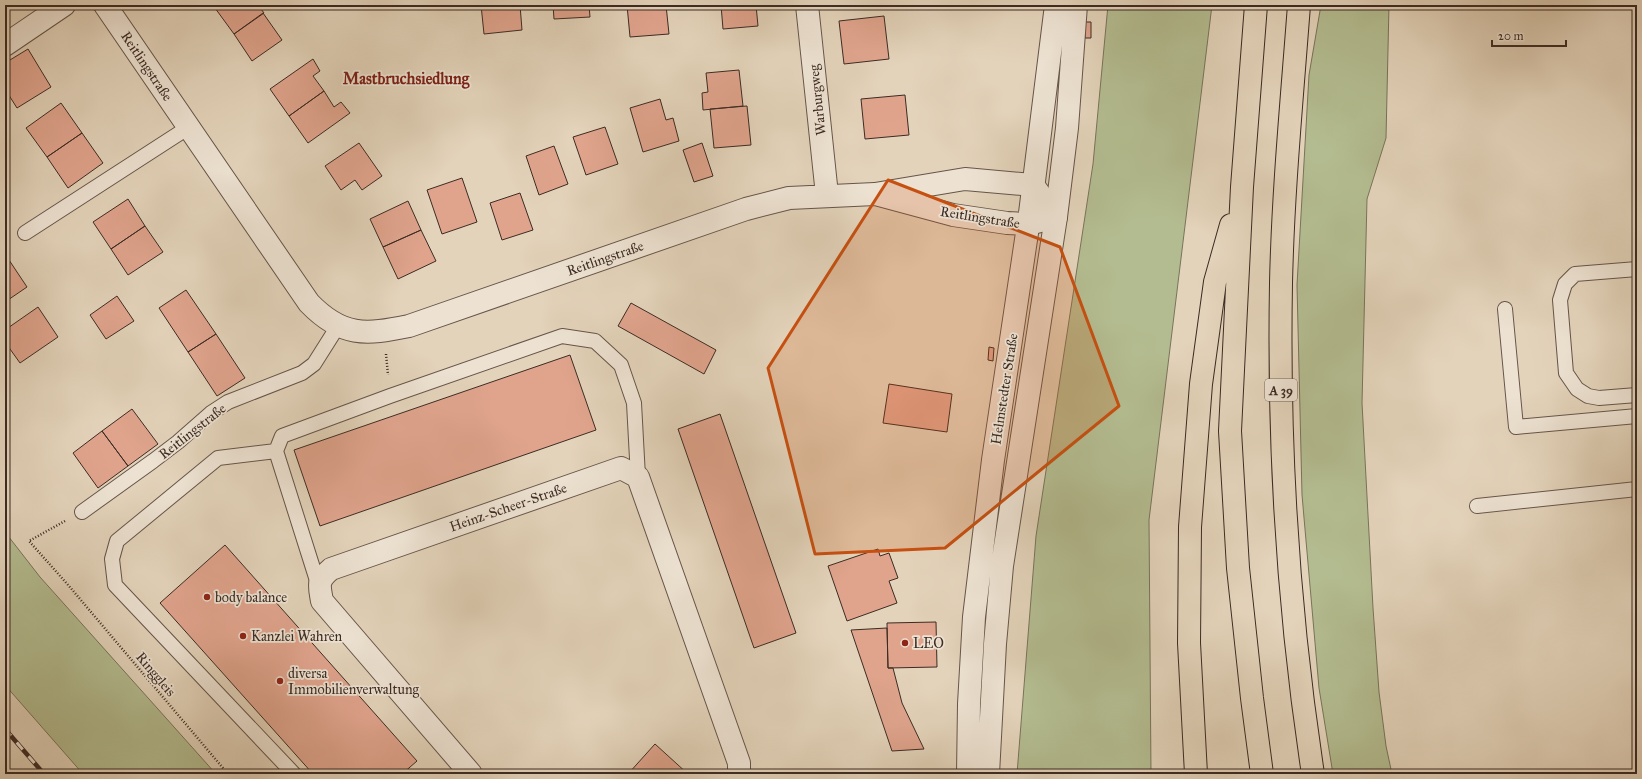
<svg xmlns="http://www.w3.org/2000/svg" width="1642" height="779" font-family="'IM FELL Great Primer',serif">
<rect width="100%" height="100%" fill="#e3d3ba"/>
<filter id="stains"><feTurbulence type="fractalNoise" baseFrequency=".005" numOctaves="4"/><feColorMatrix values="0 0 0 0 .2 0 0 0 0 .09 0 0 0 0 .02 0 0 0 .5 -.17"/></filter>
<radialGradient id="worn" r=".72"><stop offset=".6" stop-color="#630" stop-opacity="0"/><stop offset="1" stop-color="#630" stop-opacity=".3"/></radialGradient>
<path fill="#b3bc90" stroke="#78745a" d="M1108,5H1212L1149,520L1151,774H1017L1036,536L1093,164Z
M1321,5H1389L1386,138L1367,199L1362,403L1373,608L1379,692L1386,746L1392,774H1333L1319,688L1302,495L1297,285L1309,75Z
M5,532L40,577L216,774H83L5,685Z"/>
<path fill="#e0a48d" stroke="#3c2b24" d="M219,5H258L264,13L234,34L215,8Z
M481,5H520L522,30L484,34Z
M553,5H589L590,17L554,19Z
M627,5H666L669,34L630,37Z
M721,5H756L758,26L723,29Z
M263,13L282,40L252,61L234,34Z
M884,16L889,59L844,64L839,21Z
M1085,22H1091V38H1085Z
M28,49L51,87L17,108L5,89V63Z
M313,59L320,71L313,76L324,91L289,116L270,89Z
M739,70L743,106L703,110L702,93L708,92L706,73Z
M324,91L334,107L341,102L350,113L308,143L289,116Z
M905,95L909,135L865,139L861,99Z
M660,99L666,120L673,118L679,141L643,152L630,108Z
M61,103L82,133L47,157L26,128Z
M747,106L751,145L714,148L710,109Z
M605,127L618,164L586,175L573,137Z
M82,133L103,163L68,188L47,157Z
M359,143L382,176L362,190L355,180L341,190L325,166Z
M702,143L713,176L694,182L683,150Z
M554,146L568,184L539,195L526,156Z
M462,178L477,222L442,234L427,190Z
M520,193L533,230L502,240L490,203Z
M128,199L145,226L111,249L93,222Z
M408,201L421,230L383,247L370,219Z
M145,226L163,252L128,275L111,249Z
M421,230L436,261L398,279L383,247Z
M5,254L27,287L5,302Z
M186,290L216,334L188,352L159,308Z
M117,296L134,321L106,339L90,315Z
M631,303L716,350L704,374L618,326Z
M38,307L58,337L20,363L5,342V330Z
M216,334L245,378L217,396L188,352Z
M989,347L994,348L993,361L988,360Z
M570,355L596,430L320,526L294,450Z
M889,384L952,394L947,432L883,423Z
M132,409L158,444L128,466L102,431Z
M720,414L796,633L754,648L678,429Z
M102,431L128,466L98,488L73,453Z
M225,545L417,761L402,774H313L160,603Z
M878,549L880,556L889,553L898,578L889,581L897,603L847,621L828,566Z
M936,622L937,667L888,668L887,623Z
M887,628L888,668H893L902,703L924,749L892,751L851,630Z
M655,744L688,774H628Z"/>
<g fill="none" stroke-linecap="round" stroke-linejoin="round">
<defs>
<path id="service" d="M25,233L189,127
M1637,269L1575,274L1565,284L1560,300L1566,373L1577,389L1588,396L1599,398L1637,395
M1505,309L1516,427L1637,416
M276,451L218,458L117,541L112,559L115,585L294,774
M1477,506L1637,489
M82,512L153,461L178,442L211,413L228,402L302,373L314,364L338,326
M319,587L276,451L282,436L390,396L562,336L595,341L621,365L634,403L638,477"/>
<path id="minor" d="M105,5L309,303C342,337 365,335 409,326L746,209L789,198L875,194L965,179L1033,185L1056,217L1028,224L1007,223L953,215L875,194
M807,5L827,195
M5,45L64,5
M471,774L322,601C319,584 317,581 331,569L621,468L638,477L739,763V774"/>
<path id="tertiary" d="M968,774L969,704L974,617L993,460L1030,213L1056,5
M988,774L995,644L1002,566L1056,217L1067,128L1076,5"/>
<path id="motorway" d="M1256,5L1242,187L1230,431L1238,568L1252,698L1262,774
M1299,5C1292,98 1283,191 1281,283C1278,448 1288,611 1313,774
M1196,774L1189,643L1190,527L1201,384L1215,282L1231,225"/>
</defs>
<use href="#service" stroke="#66554a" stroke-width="16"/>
<use href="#minor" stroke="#66554a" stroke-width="24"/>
<use href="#tertiary" stroke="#66554a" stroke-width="24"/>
<use href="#motorway" stroke="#3c2b24" stroke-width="24"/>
<path stroke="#3c2b24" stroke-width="2.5" stroke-dasharray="1 2" stroke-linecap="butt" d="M386,354L388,375
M65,521L29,541L69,586L228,774"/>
<use href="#service" stroke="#ede2d2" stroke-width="14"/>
<use href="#minor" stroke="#ede2d2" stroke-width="22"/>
<use href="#tertiary" stroke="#ede2d2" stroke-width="22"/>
<use href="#motorway" stroke="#e3d3ba" stroke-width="22"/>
<defs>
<path id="rail" d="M5,729L44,774"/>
</defs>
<use href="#rail" stroke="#3c2b24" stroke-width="4.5"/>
<use href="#rail" stroke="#ede2d2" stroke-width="3" stroke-dasharray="9" stroke-linecap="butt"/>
</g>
<path fill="#c65011" fill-opacity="0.2" stroke="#c65011" stroke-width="3" stroke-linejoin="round" d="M888,180L1060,247L1119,406L945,548L815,554L768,368Z"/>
<g fill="#8f2418" stroke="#ede2d2" stroke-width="1.5">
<circle cx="207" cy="597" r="4"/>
<circle cx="243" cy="636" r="4"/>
<circle cx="905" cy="643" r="4"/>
<circle cx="280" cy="681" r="4"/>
</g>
<g text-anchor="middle" stroke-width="3.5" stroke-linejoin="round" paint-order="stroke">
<rect fill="#ede2d2" stroke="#716258" stroke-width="1" x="1265" y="379" width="32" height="22" rx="3"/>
<g font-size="13" font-weight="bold" fill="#3c2b24">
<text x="1281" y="395">A 39</text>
</g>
<g font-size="14" fill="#3c2b24" stroke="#ede2d2">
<text transform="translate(147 66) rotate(56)" y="5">Reitlingstraße</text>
<text transform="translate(817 100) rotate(-96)" y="5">Warburgweg</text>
<text transform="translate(980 217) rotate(9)" y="5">Reitlingstraße</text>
<text transform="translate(605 258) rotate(-19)" y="5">Reitlingstraße</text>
<text transform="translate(1004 389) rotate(-81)" y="5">Helmstedter Straße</text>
<text transform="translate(192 431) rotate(-38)" y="5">Reitlingstraße</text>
<text transform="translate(508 507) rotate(-19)" y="5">Heinz-Scheer-Straße</text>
<text transform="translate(156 674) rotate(50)" y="5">Ringgleis</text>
</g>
<g font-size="14" fill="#3c2b24" stroke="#ede2d2" text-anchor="start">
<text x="215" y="602">body balance</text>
<text x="251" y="641">Kanzlei Wahren</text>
<text x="913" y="648">LEO</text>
<text x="288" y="678">diversa<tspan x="288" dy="16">Immobilienverwaltung</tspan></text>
</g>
<g font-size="16" font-weight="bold" fill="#7a1f14" stroke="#ede2d2">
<text x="406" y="84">Mastbruchsiedlung</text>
</g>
</g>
<rect width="1642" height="779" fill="none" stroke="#e3d3ba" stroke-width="20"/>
<rect x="6" y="6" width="1630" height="767" fill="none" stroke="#3c2b24" stroke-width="2"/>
<rect x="10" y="10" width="1622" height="759" fill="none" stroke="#3c2b24"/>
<path d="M1492 40v6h74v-6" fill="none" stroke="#3c2b24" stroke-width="2"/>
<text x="1498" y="40" font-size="12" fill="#3c2b24" stroke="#ede2d2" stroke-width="3" paint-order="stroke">20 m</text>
<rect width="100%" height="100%" filter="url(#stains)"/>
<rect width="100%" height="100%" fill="url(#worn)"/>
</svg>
